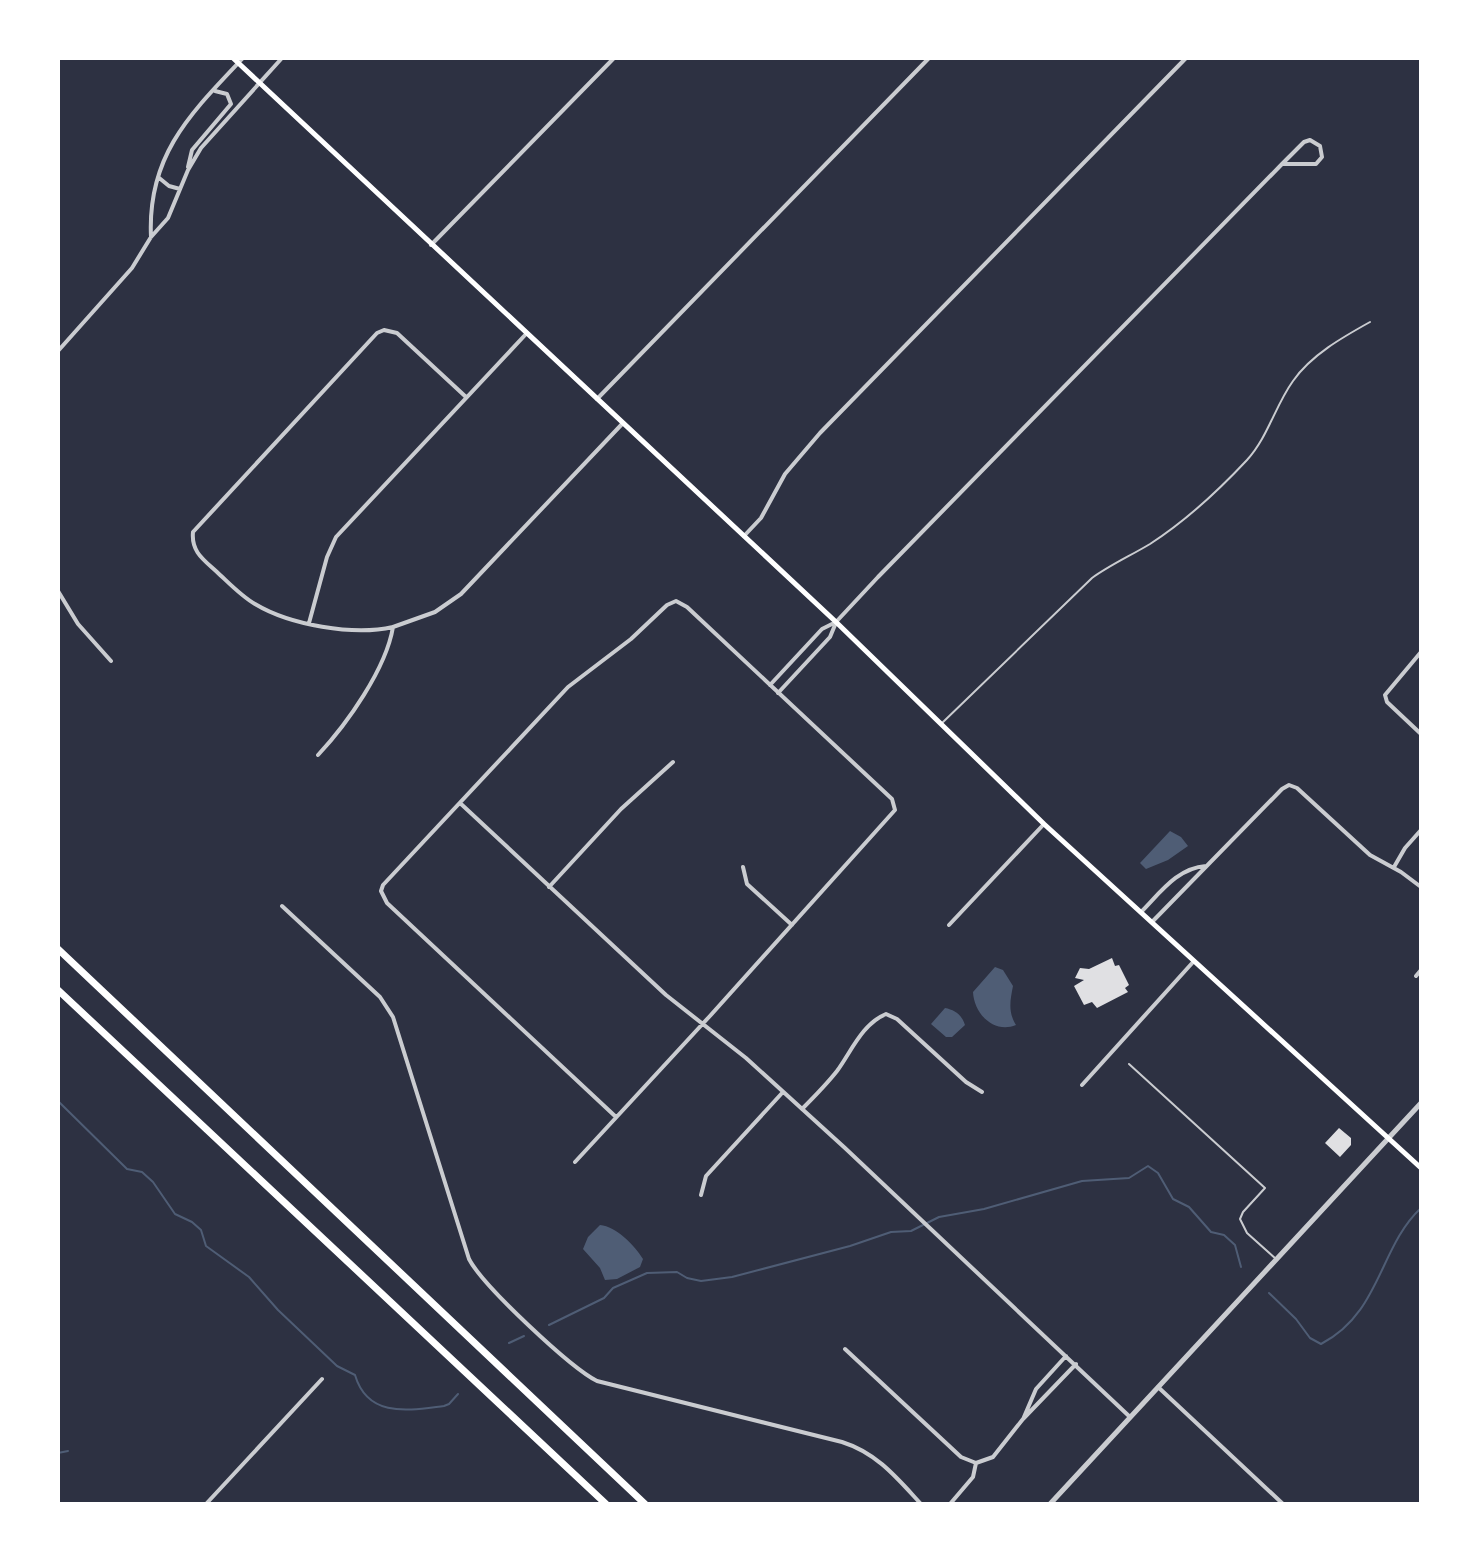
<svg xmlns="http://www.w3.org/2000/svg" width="1479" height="1562" font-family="'Zilla Slab',serif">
<rect width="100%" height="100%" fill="#2d3142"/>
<path fill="#4f5d75" d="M1170,831L1181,837L1188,846L1168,860L1146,869L1140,863Z
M995,967L1003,970L1013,986C1010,1001 1008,1012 1016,1025C994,1034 974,1014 973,992Z
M945,1008C955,1010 962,1015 965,1025L952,1037H946L931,1024Z
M600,1225C616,1226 635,1246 643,1259L640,1267L617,1279L605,1280L600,1268L583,1249L588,1237Z"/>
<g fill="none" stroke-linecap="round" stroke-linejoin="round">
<path stroke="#4f5d75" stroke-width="2" d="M58,1101L127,1169L142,1172L153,1182L175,1214L192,1222L201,1230L206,1246L249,1277L278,1310L337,1366L355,1375C368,1419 410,1410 444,1406L449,1404L458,1394
M1269,1293L1296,1319L1310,1338L1321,1344C1381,1313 1379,1247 1421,1208
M549,1325L604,1298L613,1288L647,1273L677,1272L687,1278L701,1281L732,1277L850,1246L891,1232L911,1231L939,1217L984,1209L1082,1181L1129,1178L1148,1166L1158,1173L1173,1199L1189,1207L1211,1232L1224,1235L1235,1245L1241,1267
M509,1343L524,1336
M58,1453L68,1451"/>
</g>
<path fill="#e0e0e3" d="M1112,958L1115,966L1119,965L1129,985L1125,988L1128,992L1097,1008L1092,1002L1084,1005L1074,986L1084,980L1075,978L1080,968L1089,969Z
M1339,1128L1351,1138V1145L1340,1157L1325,1143Z"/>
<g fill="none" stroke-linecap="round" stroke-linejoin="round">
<path stroke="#caccd0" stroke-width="2" d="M941,724L1092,578C1110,565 1130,556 1150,544C1184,522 1219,490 1247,460C1268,437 1275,406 1293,381C1311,355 1343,337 1370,322
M1129,1064L1265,1188L1243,1212L1240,1219L1247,1233L1276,1259"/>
<path stroke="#caccd0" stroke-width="4" d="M188,167L192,150L231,104L227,94L215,91
M158,177L169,186L180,189
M151,237C147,155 191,113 243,58
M431,245L614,58
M58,351L132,268L151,237L168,218L188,170L201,148L282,58
M597,399L929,58
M744,536L761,518L785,474L820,433L1186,58
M58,591L78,624L111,661
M309,623L327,557L336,537L526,334
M393,627C353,636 290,625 255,604C241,596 229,583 217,572C204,560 191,552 193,532L377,333L384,330L397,333L466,397
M1421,652L1385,695L1387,702L1421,734
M770,685L822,629L836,622L878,577L1282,164L1304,142L1310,140L1320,146L1322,157L1316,164H1282
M778,693L830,637L835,625
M318,755C347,724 386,669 393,627L435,612L461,594L623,423
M460,803L666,995L746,1058L845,1148L1130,1417
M743,867L747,884L792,925
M1394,867L1405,848L1421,830
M549,887L621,809L673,762
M282,906L380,997L393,1017L469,1259C483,1286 571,1368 597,1381L842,1442C877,1453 897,1478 921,1504
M1141,912C1160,893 1177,868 1206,866
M1152,922L1282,789L1289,785L1297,788L1370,855L1401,872L1421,887
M949,925L1044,824
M1416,976L1421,970
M1082,1085L1194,961
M802,1109C814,1097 826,1085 837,1071C851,1052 862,1024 886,1014L897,1019L966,1082L982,1092
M575,1162L709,1017L895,810L892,799L687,607L676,601L667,605L631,639L568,687L383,885L381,891L387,903L616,1117
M701,1195L706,1176L783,1092
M845,1349L961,1457L976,1463L993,1457L1023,1419L1076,1364
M1158,1387L1283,1504
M1024,1417L1036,1389L1066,1356
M206,1504L322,1379
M950,1504L973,1477L976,1463"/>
<path stroke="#caccd0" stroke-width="5" d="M1050,1504L1421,1103"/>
<path stroke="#fff" stroke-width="5" d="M233,58L836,622L1044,824L1421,1168"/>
<path stroke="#fff" stroke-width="7" d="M58,949L645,1504
M58,990L606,1504"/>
</g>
<rect width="1479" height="1562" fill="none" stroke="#ffffff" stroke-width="120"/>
</svg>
